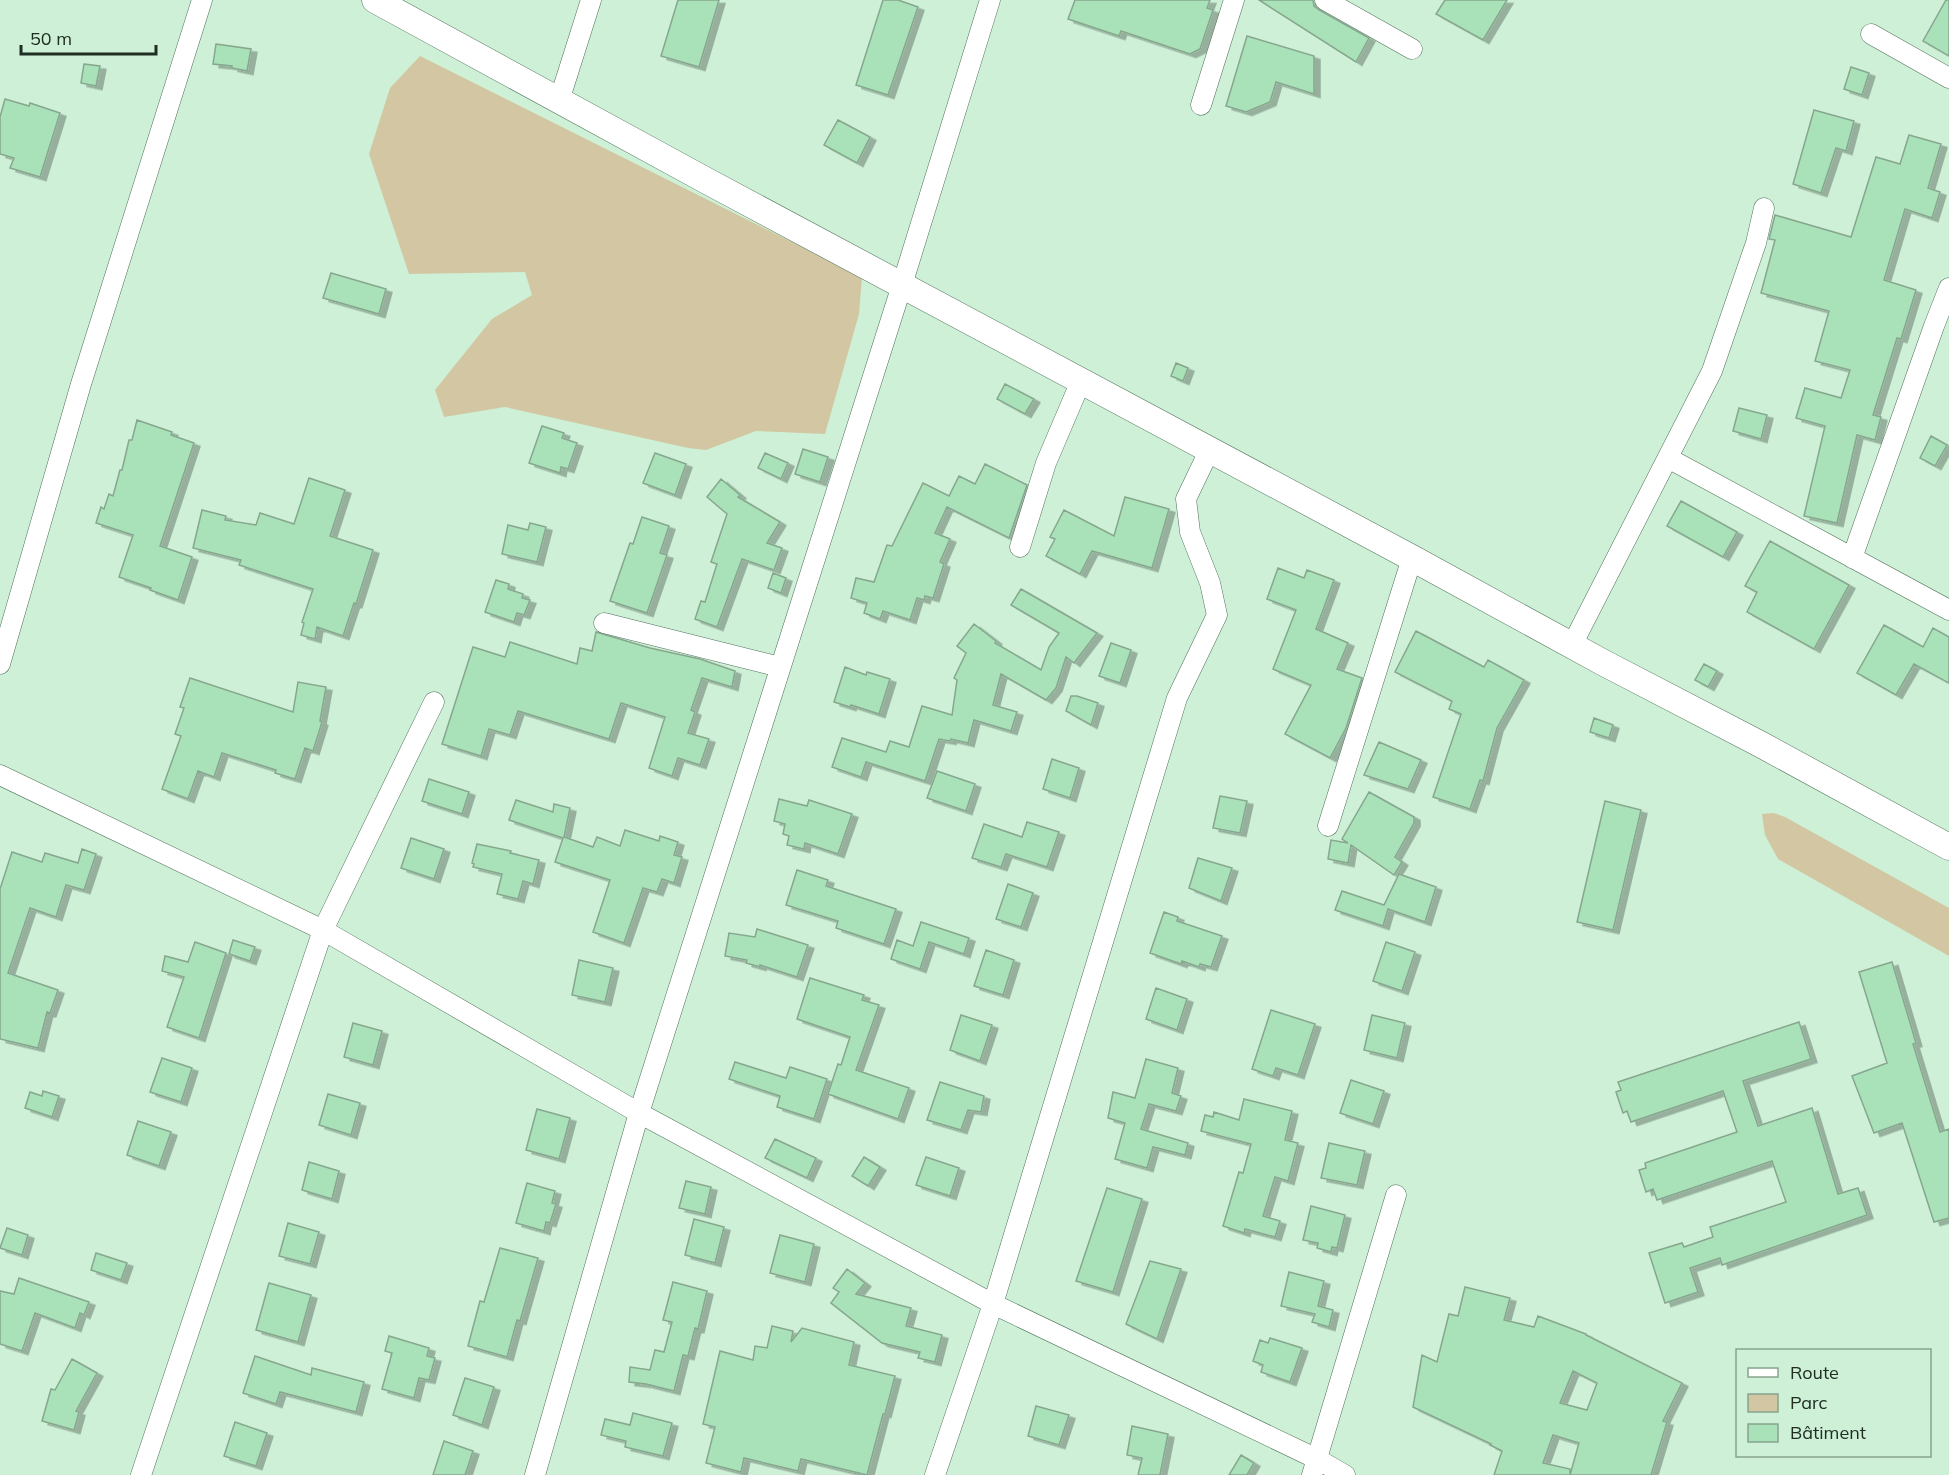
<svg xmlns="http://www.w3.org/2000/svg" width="1949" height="1475" font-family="Mulish,sans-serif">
<defs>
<filter id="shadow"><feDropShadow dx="6" dy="3.5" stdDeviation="0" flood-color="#0004"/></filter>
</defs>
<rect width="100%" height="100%" fill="#cdf0d6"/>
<path fill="#d2c7a2" d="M420,56L862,277L859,314L825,434L756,431L706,450L688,448L505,407L444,417L435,390L492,319L532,295L525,272L409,274L369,154L390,88Z
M1774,813L1785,817L1949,908V956L1778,859L1765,835L1762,814Z"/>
<path fill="#a9e2b8" stroke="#86a78e" stroke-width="1.5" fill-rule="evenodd" filter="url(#shadow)" d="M678,0H719L699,67L661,56Z
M883,0H898L918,7L888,95L856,85Z
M1075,0H1210L1207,8L1213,10L1200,49L1190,54L1121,31L1119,36L1068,19Z
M1259,0H1313L1314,6L1319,10L1369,38L1356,62Z
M1445,0H1507L1483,40L1436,14Z
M1946,0H1949V56L1923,41Z
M1247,36L1314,56V94L1276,82L1270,102L1246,112L1226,106Z
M216,44L251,49L247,71L232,68V66L213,64Z
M84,64L100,66L96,86L81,83Z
M1851,67L1869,73L1862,95L1844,89Z
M5,99L29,106L30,103L60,113L40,177L10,168L14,158L0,154V117Z
M1814,110L1854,121L1846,151L1836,148L1821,193L1793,184Z
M838,120L870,137L857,163L824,145Z
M1909,135L1941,144L1928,188L1940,192L1932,218L1905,209L1884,280L1916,290L1901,339L1897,338L1873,415L1881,417L1875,440L1857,435L1837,523L1804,516L1825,426L1796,418L1805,388L1841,398L1850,370L1815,361L1829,311L1761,293L1775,240L1769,239L1775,215L1851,237L1876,157L1900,164Z
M331,273L386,289L379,314L323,298Z
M1176,363L1188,368L1183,381L1171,376Z
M1005,384L1034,399L1025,414L997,399Z
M1739,408L1767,415L1761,439L1733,431Z
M137,420L172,432L171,435L194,443L160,546L192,557L178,600L150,590L151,588L119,577L133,535L96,523L101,507L104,509L109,494L113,496L120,470H122L129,440H132Z
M542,426L564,433L562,438L577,443L568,469L561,467L560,473L529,463Z
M1931,436L1947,445L1935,466L1920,458Z
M803,449L828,457L820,482L795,474Z
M655,453L686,464L675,495L643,483Z
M765,453L788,463L781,479L758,468Z
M985,464L1027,485L1009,538L947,507L935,533L950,539L940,562L944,564L933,598L925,596L924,600L917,598L910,620L883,611L880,619L864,613L867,603L851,598L856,578L874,582L887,545L892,546L923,483L949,496L959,476L975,484Z
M309,478L345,490L330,536L373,550L356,604L354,603L343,636L317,627L315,639L301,635L304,623L302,622L313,589L239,565L241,560L193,548L202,510L226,516L225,520L256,525L260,513L294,524Z
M721,479L740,495L738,497L780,522L767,543L782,548L774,570L742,559L717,627L695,619L701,601L705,602L717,564L711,562L727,514L707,497Z
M1125,497L1169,509L1152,568L1092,551L1080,574L1046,556L1055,539L1050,537L1064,510L1114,536Z
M1681,501L1737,532L1723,557L1667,526Z
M642,517L669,526L660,553L667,555L647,613L610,601L630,543L633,544Z
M530,523L546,527L537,562L502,554L508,525L528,530Z
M1770,541L1849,585L1814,649L1747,612L1757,592L1745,586Z
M1278,568L1304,578L1307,570L1334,580L1316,629L1348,643L1337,669L1362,678L1346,728L1330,758L1285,734L1311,685L1273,669L1296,610L1267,599Z
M773,573L786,578L781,593L768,588Z
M496,580L509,584L508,589L523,594L522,598L530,600L524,615L517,613L514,622L485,612Z
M1021,589L1097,633L1074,663L1066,657L1056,688L1046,700L1001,674L993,705L1017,712L1011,731L974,720L968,743L951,739L950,741L939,739L925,781L866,762L861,777L832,767L842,738L886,752L890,741L909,747L922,706L952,715L957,680L954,678L966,653L957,646L974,624L996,641L995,643L1041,670L1049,647L1059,633L1011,605Z
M1884,625L1923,647L1933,628L1949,637V683L1914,664L1896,695L1857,673Z
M1416,631L1484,667L1488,660L1524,680L1497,728L1483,781L1480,780L1470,809L1433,797L1461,714L1449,709L1452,701L1395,672Z
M596,632L650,648L700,659L735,671L732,687L702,678L691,710L695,712L688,733L709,739L700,765L678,758L672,776L649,768L665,717L621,703L609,739L518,711L510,735L489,729L481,756L442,744L473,647L505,657L510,642L577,664L580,648L592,651Z
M1111,643L1131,650L1120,683L1099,676Z
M1704,664L1717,671L1708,687L1695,680Z
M845,667L866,675L867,672L890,679L879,714L851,705L850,707L834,702Z
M190,678L293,712L298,682L326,687L320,721L322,722L313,751L305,748L295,779L275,773L276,770L222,753L214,777L198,771L188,799L162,789L181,736L175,734L184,708L180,707Z
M1071,696H1077L1098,703L1091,725L1066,711Z
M1594,718L1613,725L1609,738L1590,732Z
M1379,742L1421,760L1408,789L1364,775Z
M1052,759L1079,768L1070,798L1043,789Z
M937,771L975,784L966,811L927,798Z
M429,779L469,792L462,814L422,801Z
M1369,792L1414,817V823L1395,857L1402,862L1394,875L1351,845L1348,863L1328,859L1331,840L1348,843L1342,839Z
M1220,796L1247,801L1240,833L1213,828Z
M779,799L807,806L809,800L852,814L838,854L805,843L804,849L787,845L789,836L783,834L785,824L774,821Z
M516,800L553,812L554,804L570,808L564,837L593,847L597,837L620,846L625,830L659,841L660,836L678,842L674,855L682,857L674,883L662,879L657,892L643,888L624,943L593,932L610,880L555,862L563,838L509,820Z
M1605,801L1641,810L1613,930L1577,922Z
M1027,822L1059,832L1047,867L1006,854L1001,867L972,858L984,824L1022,837Z
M411,838L444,849L434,879L401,868Z
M477,844L511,851L510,853L539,860L533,884L523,881L518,899L497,894L502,874L473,867L474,864L472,863Z
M82,849L96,854L84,890L66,885L56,917L30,908L8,973L58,990L50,1013L47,1012L38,1048L0,1039V889L12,852L42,862L45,853L78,863Z
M1198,858L1232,868L1221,901L1189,888Z
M797,870L828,880L826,886L896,909L884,944L836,928L838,921L786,905Z
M1399,874L1436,887L1425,922L1388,909L1383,926L1335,910L1342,891L1384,905Z
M1008,884L1033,893L1021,927L996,919Z
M1164,912L1178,917L1177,921L1222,936L1211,967L1200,964L1199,967L1182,961L1181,964L1150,953Z
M921,922L969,938L964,954L929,942L920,969L891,959L897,940L913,946Z
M757,929L808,945L797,977L760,965V967L746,963L747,960L725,956L729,933L755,937Z
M233,940L255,947L250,961L229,954Z
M195,942L226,953L199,1038L167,1027L184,977L162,971L165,956L188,962Z
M1386,942L1415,952L1402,991L1373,981Z
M986,950L1014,960L1003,995L974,986Z
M579,960L613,968L605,1002L572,995Z
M1892,962L1916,1043L1913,1044L1940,1132L1949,1129V1218L1934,1222L1902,1123L1874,1133L1852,1076L1887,1063L1859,972Z
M810,978L864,995L862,1000L879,1005L856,1070L909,1088L898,1119L828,1094L838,1064L841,1065L850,1037L797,1019Z
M1156,988L1187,999L1177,1030L1146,1019Z
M1271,1010L1315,1024L1298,1075L1276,1068L1273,1076L1252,1069Z
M961,1015L992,1025L980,1061L950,1050Z
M1372,1015L1405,1023L1397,1058L1364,1050Z
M1799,1022L1811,1059L1743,1081L1758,1126L1812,1108L1838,1194L1858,1188L1867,1215L1722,1265L1720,1258L1690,1268L1698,1292L1665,1303L1649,1253L1682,1243L1684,1247L1713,1237L1710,1227L1786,1202L1772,1161L1657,1200L1653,1189L1646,1192L1639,1170L1646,1168L1645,1163L1737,1132L1723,1091L1631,1122L1627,1111L1623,1113L1616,1092L1621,1090L1618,1082Z
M353,1023L382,1031L373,1065L344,1057Z
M162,1058L192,1068L181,1102L150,1092Z
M1146,1059L1178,1068L1172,1093L1181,1096L1176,1111L1149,1104L1141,1129L1188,1143L1185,1155L1153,1147L1147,1168L1115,1159L1125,1123L1108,1118L1113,1092L1135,1098Z
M735,1062L786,1078L790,1067L827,1079L814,1119L777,1107L780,1096L729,1079Z
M1351,1080L1384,1091L1373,1124L1340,1113Z
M940,1082L984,1096L981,1112L968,1110L961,1130L927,1120Z
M43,1091L59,1096L52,1117L25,1108L30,1092L42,1096Z
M328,1094L360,1103L351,1135L319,1125Z
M1244,1099L1292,1111L1285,1140L1298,1143L1288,1181L1275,1177L1263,1216L1280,1221L1275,1237L1245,1229L1244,1233L1223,1226L1239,1172L1243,1173L1251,1144L1201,1131L1205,1115L1213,1117L1214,1112L1239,1120Z
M537,1109L570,1118L559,1159L526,1150Z
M138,1121L171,1132L159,1166L127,1155Z
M775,1139L816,1158L807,1178L765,1158Z
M1329,1143L1365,1151L1357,1185L1321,1178Z
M864,1157L880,1167L868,1186L852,1176Z
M926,1157L959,1168L950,1196L916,1185Z
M309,1162L339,1171L332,1199L302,1190Z
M686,1181L711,1187L705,1214L679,1208Z
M527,1183L555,1191L552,1203L556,1204L550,1223L546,1222L544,1231L516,1223Z
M1107,1188L1142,1199L1113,1292L1076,1281Z
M1311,1206L1345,1215L1337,1248L1332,1247L1331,1252L1317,1248L1318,1243L1303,1240Z
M694,1219L724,1227L715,1263L685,1255Z
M288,1223L319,1232L310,1264L279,1256Z
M7,1228L28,1235L22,1255L0,1248Z
M780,1235L814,1244L805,1282L770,1273Z
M500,1248L538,1258L520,1321L517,1320L507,1357L468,1346L480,1301L484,1302Z
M96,1253L127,1263L121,1280L91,1270Z
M1150,1261L1181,1269L1157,1339L1126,1324Z
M847,1269L865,1283L856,1294L911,1308L906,1326L942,1335L935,1362L918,1358L920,1352L882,1343L831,1303L839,1292L833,1288Z
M1289,1272L1324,1281L1318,1306L1333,1310L1329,1327L1312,1322L1315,1314L1281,1306Z
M19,1278L89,1302L84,1315L80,1313L75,1328L35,1313L22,1351L0,1344V1291L14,1294Z
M673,1282L707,1291L698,1329L695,1328L688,1356L683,1355L674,1391L646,1384L629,1382L630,1367L650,1370L655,1350L664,1352L672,1322L663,1320Z
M269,1283L311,1295L298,1342L256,1330Z
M1465,1287L1510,1298L1504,1320L1534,1327L1538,1316L1586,1334V1335L1682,1383L1663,1421L1667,1422L1651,1475H1494L1502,1451L1490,1445L1491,1444L1413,1407L1422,1355L1437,1362L1449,1314L1458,1316ZM1573,1371L1597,1383L1587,1410L1560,1403ZM1553,1435L1579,1443L1570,1475V1469L1543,1463Z
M772,1326L793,1331L791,1342L802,1328L854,1342L849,1365L895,1376L885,1414H883L867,1475L801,1459L798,1471L744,1458L741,1472L706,1463L715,1427L703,1424L720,1351L753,1360L755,1346L767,1348Z
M389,1336L429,1348L427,1356L435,1358L429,1380L419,1378L414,1398L382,1389L392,1353L385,1351Z
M1270,1338L1302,1348L1290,1382L1261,1372L1263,1365L1253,1361L1260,1340L1268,1343Z
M255,1356L311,1375L312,1368L364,1382L356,1412L280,1392L276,1404L243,1393Z
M72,1359L97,1373L76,1411L79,1412L74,1430L42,1421L51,1389L55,1390Z
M465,1378L494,1387L482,1425L453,1415Z
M1036,1406L1069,1415L1059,1445L1028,1436Z
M633,1413L672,1423L663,1456L625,1447L626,1441L601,1435L605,1419L630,1425Z
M235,1422L267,1433L256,1466L224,1456Z
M1132,1426L1168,1434L1160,1475H1138L1142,1458L1127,1455Z
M444,1441L473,1451L465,1475H433Z
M1241,1455L1254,1463L1247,1475H1229Z"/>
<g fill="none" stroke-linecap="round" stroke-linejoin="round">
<defs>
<path id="minor" d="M1325,0L1412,49
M1871,34L1949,78
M559,101L591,0
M1201,105L1234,0
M1668,458L1949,610
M1020,547L1046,463L1081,381
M1852,558L1934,326L1949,288
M604,623L780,667
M1572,645L1712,371L1756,243L1764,208
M0,664L81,384L202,0
M0,775L323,930L639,1113L993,1304L1317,1459L1345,1475
M1328,826L1412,558
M141,1475L323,930L434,702
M535,1475L639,1113L902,285L990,0
M935,1475L993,1304L1177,698L1217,615L1210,583L1190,532L1186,499L1210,449
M1312,1475L1396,1195"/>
<path id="tertiary" d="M375,0L707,181L1412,558L1604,663L1760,744L1949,847"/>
</defs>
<use href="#minor" stroke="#517059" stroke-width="21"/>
<use href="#tertiary" stroke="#517059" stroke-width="27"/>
<use href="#minor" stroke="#fff" stroke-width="20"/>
<use href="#tertiary" stroke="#fff" stroke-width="26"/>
</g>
<rect x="1736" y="1349" width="195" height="108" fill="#cdf0d6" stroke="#88a28e" stroke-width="1.5"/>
<rect x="1748" y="1368" width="30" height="9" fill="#ffffff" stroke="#88a28e" stroke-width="1.5"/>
<text x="1790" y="1379" font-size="18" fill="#202d23">Route</text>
<rect x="1748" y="1394" width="30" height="18" fill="#d2c7a2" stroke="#88a28e" stroke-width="1.5"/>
<text x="1790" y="1409" font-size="18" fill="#202d23">Parc</text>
<rect x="1748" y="1424" width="30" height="18" fill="#a9e2b8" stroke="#88a28e" stroke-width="1.5"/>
<text x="1790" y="1439" font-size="18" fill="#202d23">Bâtiment</text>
<path d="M21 45v9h135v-9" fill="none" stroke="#202d23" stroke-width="3"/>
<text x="30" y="45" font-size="18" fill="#202d23" stroke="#cdf0d6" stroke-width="4.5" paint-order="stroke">50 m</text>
</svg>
